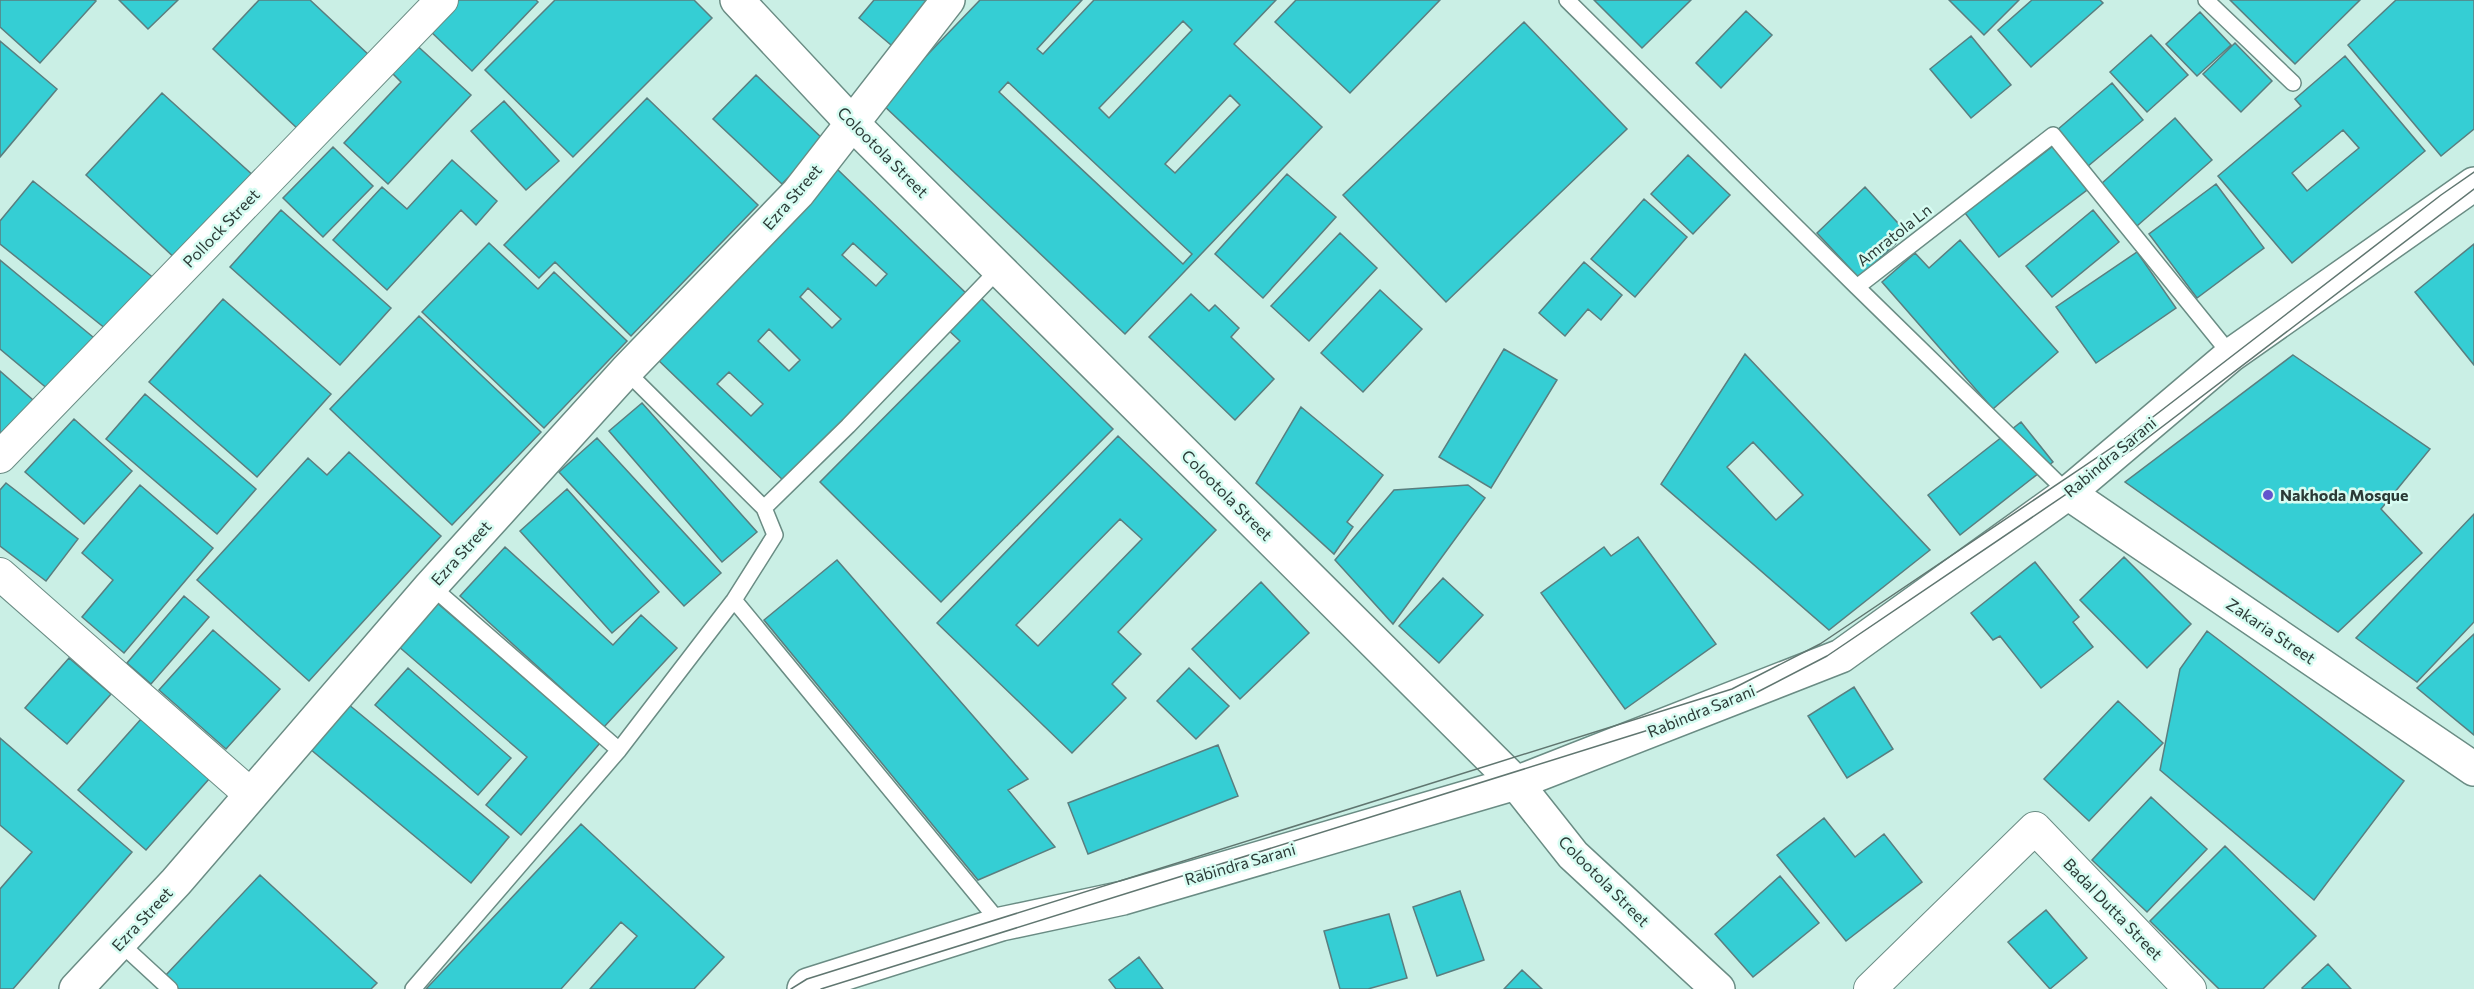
<svg xmlns="http://www.w3.org/2000/svg" width="2474" height="989" font-family="Commissioner,sans-serif">
<rect width="100%" height="100%" fill="#caefe5"/>
<path fill="#35ced4" stroke="#5a7e7f" stroke-width="1.5" fill-rule="evenodd" d="M0,0H94L96,1L40,63L0,27Z
M119,0H178L148,29Z
M259,0H310L370,56L299,130L213,49Z
M454,0H536L538,2L472,71L427,28Z
M555,0H694L712,18L573,157L485,70Z
M874,0H940L897,50L859,18Z
M980,0H1082L1037,49L1043,54L1094,0H1276L1234,44L1322,127L1125,334L881,103ZM1183,21L1192,30L1109,118L1099,108ZM1008,82L1192,254L1183,264L999,92ZM1230,95L1240,105L1175,173L1165,164Z
M1296,0H1440L1350,93L1275,22Z
M1594,0H1691L1642,48Z
M1949,0H2019L1984,35Z
M2032,0H2100L2103,3L2031,67L1998,30Z
M2230,0H2360L2295,64Z
M2396,0H2474V129L2441,156L2348,45Z
M1746,11L1772,35L1721,88L1696,63Z
M2200,12L2231,45L2197,76L2166,44Z
M1524,22L1627,129L1446,302L1343,195Z
M2151,35L2188,75L2147,112L2110,72Z
M1971,36L2011,85L1971,118L1930,69Z
M0,41L57,89L0,157Z
M412,41L471,95L388,184L344,143L401,82L387,68Z
M2235,43L2272,81L2241,112L2203,74Z
M2345,56L2425,151L2292,263L2218,176L2301,106L2295,99ZM2343,130L2359,148L2307,191L2292,173Z
M756,75L824,140L782,184L713,119Z
M2112,83L2143,120L2087,167L2057,130Z
M162,93L256,178L179,262L86,175Z
M647,98L758,205L631,336L555,262L539,278L504,245Z
M504,101L559,161L526,190L471,131Z
M2175,118L2212,160L2137,226L2101,184Z
M2053,146L2087,190L1999,257L1965,213Z
M333,147L373,186L323,237L283,198Z
M1688,155L1730,195L1693,234L1651,194Z
M452,160L497,201L476,225L461,210L387,290L333,240L382,187L407,209Z
M837,169L968,295L786,483L655,357ZM853,243L887,274L876,286L842,255ZM808,288L841,319L832,328L800,297ZM769,329L800,360L789,371L758,341ZM729,372L763,404L751,416L717,384Z
M1287,174L1336,217L1263,298L1215,254Z
M33,181L155,279L111,333L0,244V221Z
M2216,184L2264,248L2197,298L2149,234Z
M1865,187L1907,233L1859,278L1817,233Z
M1644,199L1687,237L1635,297L1591,259Z
M281,210L391,308L340,365L230,267Z
M2093,210L2119,242L2052,297L2026,266Z
M1340,233L1377,268L1309,341L1271,306Z
M1960,240L2058,352L1993,409L1882,282L1915,253L1929,268Z
M489,243L538,289L554,272L627,341L544,428L422,312Z
M2474,244V365L2415,292Z
M2137,252L2176,308L2096,363L2056,307Z
M0,260L99,342L55,395L0,349Z
M1584,262L1622,295L1601,320L1588,309L1565,336L1539,313Z
M1380,290L1422,329L1363,392L1321,353Z
M1191,294L1209,311L1215,305L1239,328L1231,337L1274,379L1235,420L1149,337Z
M979,296L1113,429L941,602L820,482L960,341L947,329Z
M223,299L331,394L257,477L149,382Z
M419,316L541,432L452,525L330,409Z
M1504,349L1557,380L1491,488L1439,457Z
M1745,354L1930,550L1829,630L1661,484ZM1753,442L1803,495L1776,520L1727,467Z
M2293,355L2430,449L2381,509L2422,553L2338,632L2125,482Z
M0,371L40,406L0,451Z
M145,394L256,489L217,534L106,439Z
M642,403L757,532L722,562L609,431Z
M1301,407L1383,475L1347,522L1353,527L1334,554L1256,483Z
M74,419L132,471L84,524L25,472Z
M2021,422L2053,462L1960,535L1928,495Z
M1118,436L1216,530L1118,632L1141,654L1112,684L1126,698L1072,753L937,623ZM1120,519L1142,539L1038,646L1016,625Z
M597,438L721,573L684,606L559,472Z
M349,452L441,536L309,681L197,580L308,458L327,475Z
M6,483L78,539L46,581L0,546V490Z
M140,485L213,548L124,653L82,617L113,580L82,553Z
M1468,485L1485,498L1393,624L1335,560L1394,490Z
M567,489L659,592L612,633L520,531Z
M2474,514V622L2417,682L2356,638Z
M1638,537L1716,644L1625,709L1541,593L1604,547L1611,556Z
M505,547L613,645L641,615L677,648L604,727L460,596Z
M2124,557L2191,624L2147,668L2080,600Z
M837,560L1028,779L1008,790L1055,847L978,880L764,620Z
M2035,562L2079,617L2073,622L2093,647L2041,688L2000,636L1993,640L1971,613Z
M1443,578L1483,615L1439,663L1399,626Z
M1261,582L1309,633L1240,699L1192,649Z
M184,596L209,617L151,684L127,663Z
M436,602L600,743L521,835L486,805L527,757L398,646Z
M213,630L280,689L226,749L159,690Z
M2207,631L2404,781L2314,900L2160,770L2180,669Z
M2474,634V735L2417,688Z
M69,658L111,694L67,744L25,708Z
M408,668L511,758L478,795L375,705Z
M1189,668L1229,706L1196,739L1157,701Z
M1854,687L1893,749L1847,778L1808,716Z
M2118,701L2163,743L2089,821L2044,779Z
M348,704L509,837L471,883L310,749Z
M141,719L209,779L146,850L78,790Z
M0,738L132,852L13,989H0V889L32,852L0,825Z
M1218,745L1238,796L1088,854L1068,803Z
M2151,797L2207,849L2147,912L2092,860Z
M1824,818L1855,857L1884,834L1922,882L1846,941L1777,855Z
M581,824L724,957L694,989H590L637,936L621,922L561,989H426Z
M2225,846L2316,936L2263,989H2219L2150,921Z
M260,875L377,983L371,989H178L165,976Z
M1780,876L1819,923L1753,977L1715,934Z
M1460,891L1484,960L1437,976L1413,907Z
M2046,910L2087,958L2050,989L2008,942Z
M1389,914L1407,978L1368,989H1340L1324,931Z
M1139,957L1163,989H1116L1109,980Z
M2328,964L2351,989H2303L2302,988Z
M1522,970L1542,989H1504Z"/>
<g fill="none" stroke-linecap="round" stroke-linejoin="round">
<defs>
<path id="service" d="M1567,0L1857,287L2053,135L2231,355
M2206,0L2293,83
M1857,287L2068,493
M626,371L764,508
M431,586L619,750
M734,600L1001,924
M120,943L170,989
M413,989L619,750L734,600L775,535L764,508L848,426L1000,268"/>
<path id="minor" d="M0,457L442,0
M0,574L251,795
M1870,989L2035,828L2190,989"/>
<path id="tertiary" d="M76,989L176,882L431,586L626,371L798,193L948,0"/>
<path id="secondary" d="M737,0L852,123L1516,783L1573,855L1718,989
M2068,493L2474,769
M804,989L808,985L1001,924L1123,898L1516,783L1841,656L2068,493L2231,355L2474,184"/>
</defs>
<use href="#service" stroke="#6a8c84" stroke-width="18"/>
<use href="#minor" stroke="#6a8c84" stroke-width="34"/>
<use href="#tertiary" stroke="#6a8c84" stroke-width="36"/>
<use href="#secondary" stroke="#6a8c84" stroke-width="36"/>
<use href="#service" stroke="#fff" stroke-width="15"/>
<use href="#minor" stroke="#fff" stroke-width="32"/>
<use href="#tertiary" stroke="#fff" stroke-width="33"/>
<use href="#secondary" stroke="#fff" stroke-width="33"/>
<path stroke="#607670" stroke-width="1.5" d="M791,989L807,979L1732,689L1820,644L2123,440L2441,195L2474,172
M821,989L1738,702L1827,656L2133,449L2474,189"/>
</g>
<circle fill="#6354cd" stroke="#d7fcf2" stroke-width="2" cx="2268" cy="495" r="6"/>
<g text-anchor="middle" stroke-width="5" stroke-linejoin="round" paint-order="stroke">
<g font-size="16" fill="#2b3a36" stroke="#d7fcf2">
<text transform="translate(883 152) rotate(45)" y="6">Colootola Street</text>
<text transform="translate(792 197) rotate(-49)" y="6">Ezra Street</text>
<text transform="translate(221 228) rotate(-46)" y="6">Pollock Street</text>
<text transform="translate(1894 235) rotate(-38)" y="6">Amratola Ln</text>
<text transform="translate(2110 457) rotate(-40)" y="6">Rabindra Sarani</text>
<text transform="translate(1227 495) rotate(45)" y="6">Colootola Street</text>
<text transform="translate(461 553) rotate(-48)" y="6">Ezra Street</text>
<text transform="translate(2271 631) rotate(34)" y="6">Zakaria Street</text>
<text transform="translate(1701 711) rotate(-22)" y="6">Rabindra Sarani</text>
<text transform="translate(1240 864) rotate(-16)" y="6">Rabindra Sarani</text>
<text transform="translate(1604 881) rotate(45)" y="6">Colootola Street</text>
<text transform="translate(2113 909) rotate(46)" y="6">Badal Dutta Street</text>
<text transform="translate(142 919) rotate(-47)" y="6">Ezra Street</text>
</g>
<g font-size="16" font-weight="bold" fill="#2b3a36" stroke="#d7fcf2" text-anchor="start">
<text x="2280" y="501">Nakhoda Mosque</text>
</g>
</g>
</svg>
